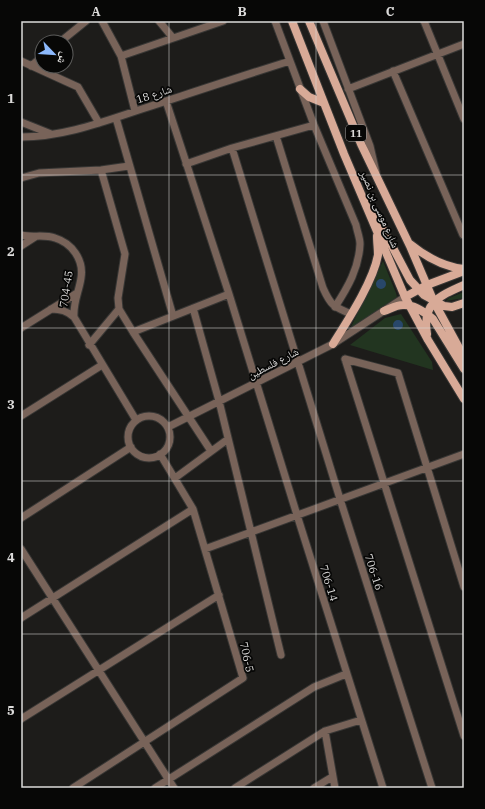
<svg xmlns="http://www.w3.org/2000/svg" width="485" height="809" font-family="'IBM Plex Serif','Noto Naskh Arabic',serif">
<rect width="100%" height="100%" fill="#1d1c1a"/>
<path fill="#223520" d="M383,261L396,293L397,297L350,329Z
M464,292V298L446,301L449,298Z
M401,314L432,362L433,370L350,345L385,318Z"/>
<path fill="#28476a" d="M376 284a5 5 0 1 1 10 0a5 5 0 1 1-10 0Z
M393 325a5 5 0 1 1 10 0a5 5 0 1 1-10 0Z"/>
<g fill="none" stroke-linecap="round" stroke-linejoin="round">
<defs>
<path id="minor" d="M102,21L121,56L135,111
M159,21L173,38
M275,21L314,125L356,225C357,231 360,238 360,244C359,268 348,287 335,307
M323,21L370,146L376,172
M424,21L464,119
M60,42L86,21
M121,56L223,21
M21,61L78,87L99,123
M31,66L42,57
M393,71L463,235H464
M348,89L464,44
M166,101L229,294L297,515L383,788
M116,118L173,316
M21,122L51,134
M276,136L323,288C331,306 334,307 351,314
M21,137C64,137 105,121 145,108C194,92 242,76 290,61
M232,148L340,499L432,788
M186,164L232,148L314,125
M101,170L125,254L118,298L119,309L133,332L211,451
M21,178L39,173L101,170L129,166
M21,235C32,238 44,234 55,238C72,243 84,260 81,278C79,292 73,302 74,317L136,420
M21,246L35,237
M193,308L219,401L281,655
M51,309C61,309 67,311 74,317
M21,328L77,293
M133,332L229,294
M89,345L119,309
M345,359L464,736
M345,359L398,373L464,587
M21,416L102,365
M128 437a21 21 0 1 1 42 0a21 21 0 1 1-42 0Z
M168,427L333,344L405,297
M175,478L228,439
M21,518L131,447
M21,549L174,788
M205,549L464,454
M21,618L193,509
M21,719L219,595
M325,731L335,788
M73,788L243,678L193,509L160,454
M155,788L314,687L346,674
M235,788L325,731L361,720
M314,788L332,777"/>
<path id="major" d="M292,21L344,154L405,297L428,340L464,399
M309,21L361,144L410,246L434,302L464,357
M300,89L309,97L324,103
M374,212L410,280L424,295L444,306L452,307L464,303
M410,244C426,257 443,267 464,269
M405,297L427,285L464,271
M384,311C390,309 396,305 403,305C413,304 426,313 433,319L464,369
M427,334C422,303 439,296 464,285
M333,344C348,320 373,282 378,255C378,249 377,242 377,236"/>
</defs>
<use href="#minor" stroke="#383735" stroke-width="9"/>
<use href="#major" stroke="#383735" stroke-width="10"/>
<use href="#minor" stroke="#786359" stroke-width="7"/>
<use href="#major" stroke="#d8aa97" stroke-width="8"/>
</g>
<path fill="none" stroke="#dcdbda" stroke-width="1" stroke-opacity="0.55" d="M169,21V788M316,21V788M21,175H464M21,328H464M21,481H464M21,634H464"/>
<g text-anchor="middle" stroke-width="3.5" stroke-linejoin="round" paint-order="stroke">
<rect fill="#070706" stroke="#9c9b9a" stroke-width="1" x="346" y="125" width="20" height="16" rx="3"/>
<g font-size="10" font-weight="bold" fill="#dcdbda">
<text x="356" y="137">11</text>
</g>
<g font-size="11" fill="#dcdbda" stroke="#070706">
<text transform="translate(154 94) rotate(-18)" y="4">شارع 18</text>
<text transform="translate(380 209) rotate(67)" y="4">شارع موسى بن نصير</text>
<text transform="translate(66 289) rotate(-81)" y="4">704-45</text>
<text transform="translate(273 363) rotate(-27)" y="4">شارع فلسطين</text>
<text transform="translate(374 572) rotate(72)" y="4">706-16</text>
<text transform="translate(329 583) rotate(73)" y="4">706-14</text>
<text transform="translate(247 657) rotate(77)" y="4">706-5</text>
</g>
</g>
<rect width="485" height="809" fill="none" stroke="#070706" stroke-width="44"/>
<g transform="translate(54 54) rotate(115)"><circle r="19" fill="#070706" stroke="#5c5c5b"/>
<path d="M0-3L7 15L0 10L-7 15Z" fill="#8cb9fc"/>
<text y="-6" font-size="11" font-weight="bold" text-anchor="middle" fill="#dcdbda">ش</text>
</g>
<rect x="22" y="22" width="441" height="765" fill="none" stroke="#dcdbda" stroke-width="1.5"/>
<g font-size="13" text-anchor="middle" font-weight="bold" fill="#dcdbda">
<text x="96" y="16">A</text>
<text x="242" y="16">B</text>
<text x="390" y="16">C</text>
<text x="11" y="103">1</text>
<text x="11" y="256">2</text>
<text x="11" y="409">3</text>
<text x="11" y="562">4</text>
<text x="11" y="715">5</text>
</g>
</svg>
